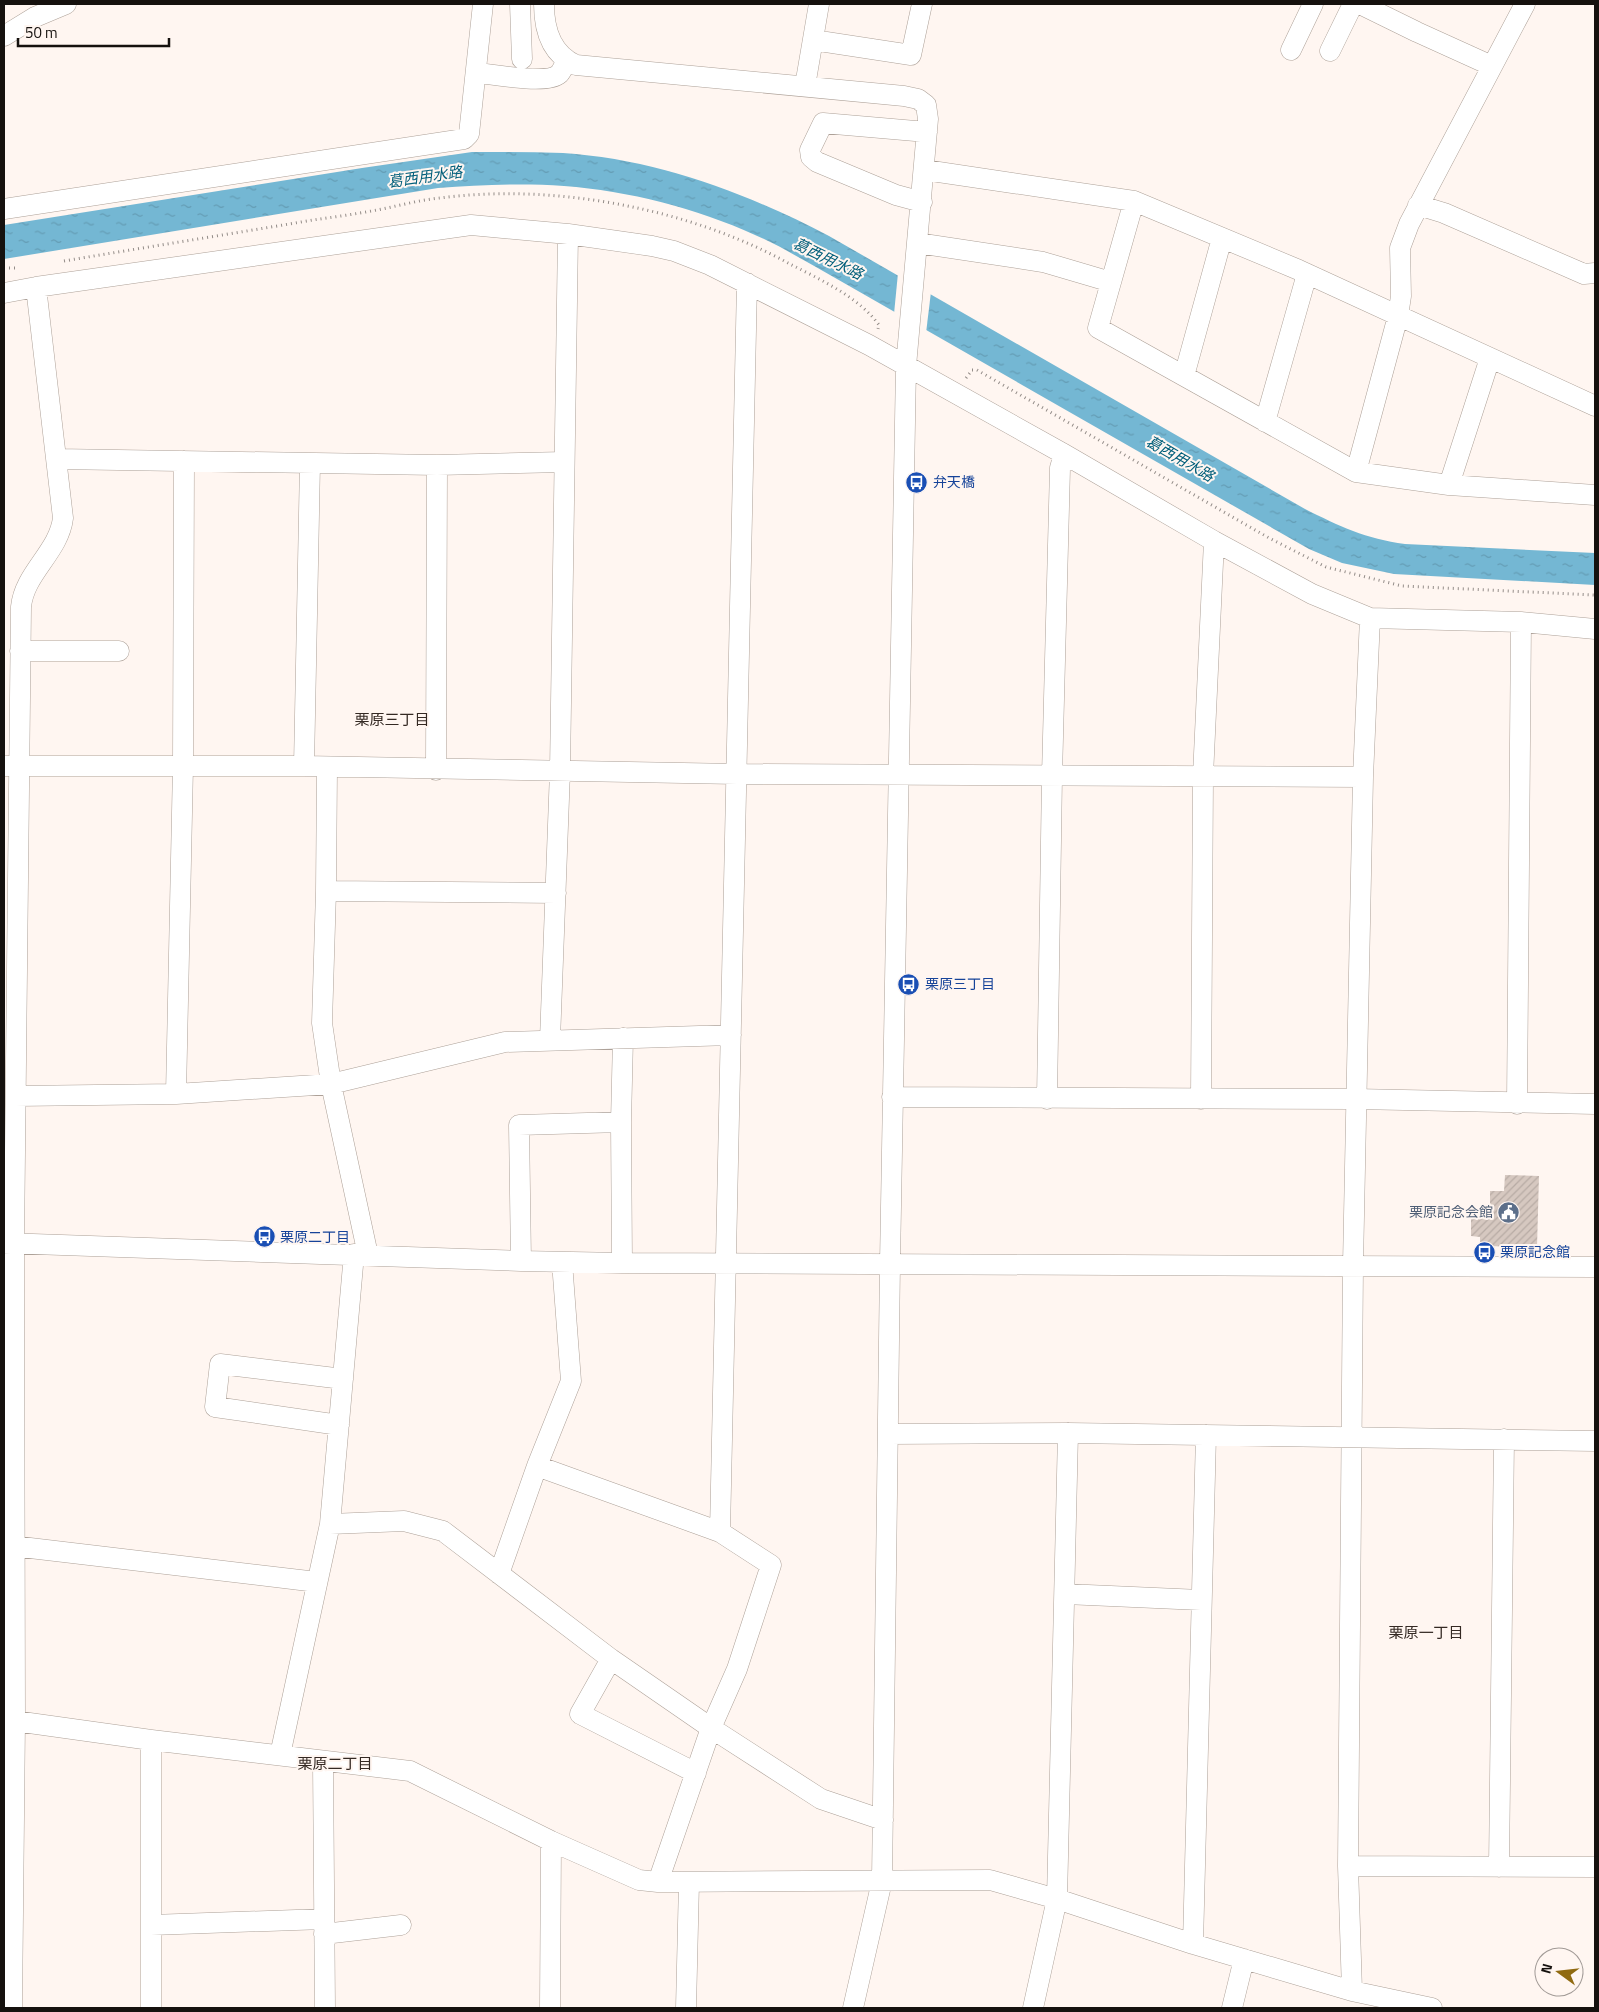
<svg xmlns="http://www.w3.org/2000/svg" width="1599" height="2012" font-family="'Titillium Web','Noto Sans JP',sans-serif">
<defs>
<pattern id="water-ripples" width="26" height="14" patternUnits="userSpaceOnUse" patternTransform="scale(1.25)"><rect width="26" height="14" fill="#74b7d3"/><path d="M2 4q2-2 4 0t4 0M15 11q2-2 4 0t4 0" fill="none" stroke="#649cb4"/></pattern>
<pattern id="building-hatch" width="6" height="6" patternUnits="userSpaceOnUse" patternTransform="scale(1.25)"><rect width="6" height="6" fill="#d6c8c0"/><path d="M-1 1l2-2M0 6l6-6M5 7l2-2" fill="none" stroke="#b7aba4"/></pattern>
</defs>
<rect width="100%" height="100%" fill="#fff6f1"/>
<path fill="url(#water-ripples)" d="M472,152C502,152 532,152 563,153C656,159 747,193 829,236L1305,509C1339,526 1366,539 1405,544L1595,553V585L1394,574L1342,563L1309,549L816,267C796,256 776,244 755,235C696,208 629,191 564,186C522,183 479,185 438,188L4,259V225L362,168Z"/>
<path fill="#fff6f1" d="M898,273L931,292L926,333L894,314Z"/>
<path fill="url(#building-hatch)" d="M1505,1175L1539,1176L1537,1247L1480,1246V1237L1471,1236V1218H1480V1206L1490,1207V1191H1504Z"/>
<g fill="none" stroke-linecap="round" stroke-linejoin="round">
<defs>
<path id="minor" d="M520,4L522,59
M544,4C544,29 551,54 576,65L904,96L918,99L926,105L928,119L906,366L890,1263L882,1881L853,2008
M1360,4L1417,32L1492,66
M4,36L35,17L66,4
M813,40L911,55L922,4
M1291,50L1313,4
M1330,51L1353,4
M477,73C493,74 547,85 559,74C562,71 564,65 567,61
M805,86L819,4
M925,170L1134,201L1299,270L1595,406
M1134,201L1098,328L1356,472L1449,485L1595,495
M922,202L896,195L817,162L811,157L810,150L823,123L927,132
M1418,205L1444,213L1584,274L1595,273
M4,209L464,139L469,134L483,4
M917,243L1043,262L1111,282
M4,293L36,287L471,225L568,234L652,246L674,251L710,265L869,345L1064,454L1214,541L1312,594L1370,618L1521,622L1595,629
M1184,376L1222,238
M1265,422L1307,274
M57,459L437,465L564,462
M1356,472L1398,316L1401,296L1400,248L1409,224L1525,4
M1449,485L1490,358
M20,651H119
M4,766H304L737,774L1363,777
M304,766L310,463
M327,768L326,891L322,1023L331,1084L368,1255
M436,770L437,465
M326,891L556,893
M550,1040L560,771L568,234
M176,1094L183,766L184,461
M16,1096L176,1094L331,1084L505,1042L731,1035
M892,1097L1355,1099L1595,1104
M1047,1099L1052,776L1060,468L1064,454
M1201,1099L1203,776L1214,541
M1517,1104L1521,622
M4,1243L521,1261L622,1263L1595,1267
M521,1261L519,1125L621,1122
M622,1263L621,1122L623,1038
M339,1425L215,1407L220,1364L343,1379
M888,1434L1068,1433L1595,1441
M537,1466L720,1532
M330,1524L404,1521L443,1531L611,1659L711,1728L821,1799L883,1820
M13,1546L317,1582
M499,1574L537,1466L571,1381L562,1262
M1065,1594L1201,1600
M611,1659L580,1714L696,1773
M4,1721H15L151,1740L410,1771L551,1841L639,1880L658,1882L990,1880L1057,1899L1193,1944L1352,1991L1432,2008
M151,1740V2008
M280,1755L330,1524L354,1254
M323,1762L325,2008
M1348,1866L1595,1867
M1499,1867L1504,1439
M658,1882L711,1728L737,1669L771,1565L720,1532L747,283
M151,1925L324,1919
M324,1934L401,1925
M1193,1944L1206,1435
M1352,1991L1348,1866L1353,1265L1363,777L1370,618
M12,2008L15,1721L14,1243L21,607C24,573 59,552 63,518L36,287
M550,2008L551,1841
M686,2008L689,1882
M1033,2008L1057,1899L1068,1433
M1232,2008L1244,1959"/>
</defs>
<use href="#minor" stroke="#ada198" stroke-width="21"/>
<path stroke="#938c88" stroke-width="3" stroke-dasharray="1 4" stroke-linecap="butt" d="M64,261C147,247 230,234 313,220C334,217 356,214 377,210C398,206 419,200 440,198C553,183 688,208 788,263C819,279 859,297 879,325L878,329
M4,268H18
M966,378L972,370H977L1269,538L1326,567L1402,586L1595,595"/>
<use href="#minor" stroke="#fff" stroke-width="20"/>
</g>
<defs>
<symbol id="bus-disc" viewBox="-11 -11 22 22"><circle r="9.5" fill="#1a4fb4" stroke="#fff6f1"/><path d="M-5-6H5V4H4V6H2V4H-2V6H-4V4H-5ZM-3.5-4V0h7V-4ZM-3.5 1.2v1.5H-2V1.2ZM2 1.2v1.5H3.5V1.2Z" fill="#fff"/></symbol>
<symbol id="civic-disc" viewBox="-11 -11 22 22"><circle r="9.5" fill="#5c6f8a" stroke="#fff6f1"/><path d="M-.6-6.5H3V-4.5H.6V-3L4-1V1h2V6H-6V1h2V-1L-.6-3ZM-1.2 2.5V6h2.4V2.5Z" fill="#fff"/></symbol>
</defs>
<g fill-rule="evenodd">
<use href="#bus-disc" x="904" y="470" width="25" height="25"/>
<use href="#bus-disc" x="896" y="972" width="25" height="25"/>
<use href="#civic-disc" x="1496" y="1200" width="25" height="25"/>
<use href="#bus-disc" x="252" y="1224" width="25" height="25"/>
<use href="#bus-disc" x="1472" y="1240" width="25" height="25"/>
</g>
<g text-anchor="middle" stroke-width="4" stroke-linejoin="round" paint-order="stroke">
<g font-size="14" fill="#164399" stroke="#fff6f1" text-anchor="start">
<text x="933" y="487">弁天橋</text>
<text x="925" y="989">栗原三丁目</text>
<text x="280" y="1242">栗原二丁目</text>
<text x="1500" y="1257">栗原記念館</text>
</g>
<g font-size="14" fill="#4e5e75" stroke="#fff6f1" text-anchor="end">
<text x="1493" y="1217">栗原記念会館</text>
</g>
<g font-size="15" font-style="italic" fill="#005e7a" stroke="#fff6f1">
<text transform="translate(425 177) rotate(-8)" y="5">葛西用水路</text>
<text transform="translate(828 259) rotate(26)" y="5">葛西用水路</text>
<text transform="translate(1180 459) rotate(30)" y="5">葛西用水路</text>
</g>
<g font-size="15" fill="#342923" stroke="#fff6f1">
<text x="392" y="725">栗原三丁目</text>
<text x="1426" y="1638">栗原一丁目</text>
<text x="335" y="1769">栗原二丁目</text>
</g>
</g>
<rect width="1599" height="2012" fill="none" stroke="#15110e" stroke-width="10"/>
<g transform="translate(1559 1972) rotate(285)"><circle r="24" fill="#fff6f1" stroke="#a19a96"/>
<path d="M0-4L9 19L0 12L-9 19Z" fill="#906a10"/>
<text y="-8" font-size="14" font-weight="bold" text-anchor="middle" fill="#15110e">N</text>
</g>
<path d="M18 38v8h151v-8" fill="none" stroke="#15110e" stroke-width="2.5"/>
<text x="25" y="38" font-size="15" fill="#15110e" stroke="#fff6f1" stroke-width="4" paint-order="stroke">50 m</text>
</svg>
